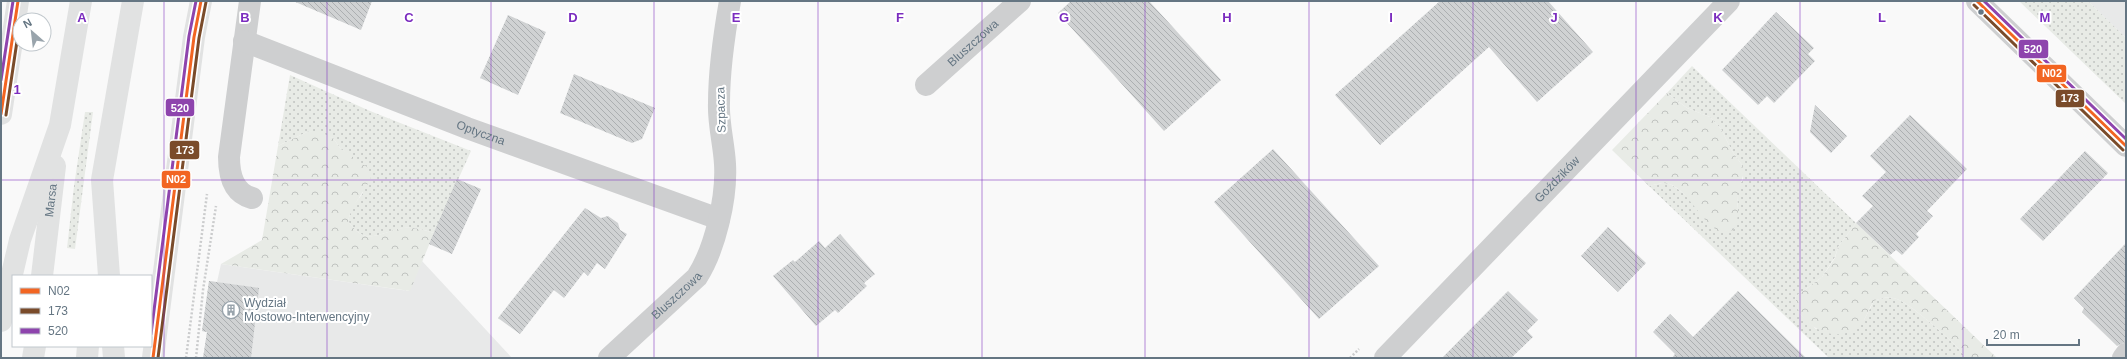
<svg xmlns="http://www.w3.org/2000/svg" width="2127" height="359" font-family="Helvetica,sans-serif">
<defs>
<pattern id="grass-dots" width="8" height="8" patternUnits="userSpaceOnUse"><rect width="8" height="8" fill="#e8ebe6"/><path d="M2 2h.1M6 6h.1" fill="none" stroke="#c0c3c0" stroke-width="1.8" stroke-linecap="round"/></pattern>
<pattern id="forest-crowns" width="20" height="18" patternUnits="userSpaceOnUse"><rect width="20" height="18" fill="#e8ebe6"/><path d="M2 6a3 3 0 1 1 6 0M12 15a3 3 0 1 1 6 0" fill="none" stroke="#c0c3c0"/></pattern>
<pattern id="building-back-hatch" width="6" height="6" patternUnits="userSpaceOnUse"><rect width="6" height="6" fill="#d0d2d3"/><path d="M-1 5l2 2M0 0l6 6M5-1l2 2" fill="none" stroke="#acafb1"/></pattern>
</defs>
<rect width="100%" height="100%" fill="#f9f9f9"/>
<path fill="#e8e9e9" d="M2088,1H2126V38Z
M422,261L512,358H203L207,332L202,331L209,281L217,282L221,264L409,291Z"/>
<path fill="url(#grass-dots)" d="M2019,1H2088L2126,38V104Z
M1692,66L1856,223L1838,247L1835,257L1822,277L1795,297L1800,314L1816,329L1864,320L1874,301C1884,297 1891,296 1901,301C1911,305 1964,349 1965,358H1829L1649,186C1654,185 1660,183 1665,183C1679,184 1702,213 1711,224L1738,210L1737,196L1739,185L1743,180L1742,165L1732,151L1721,129L1710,117L1687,108L1667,93Z
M290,75L370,111L471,151L434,233C424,230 414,227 404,228C379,232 366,248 348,221L352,207L363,193L350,156L340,148L333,138L309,131L278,146Z
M85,112H93L75,249L67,248L74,186Z"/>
<path fill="url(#forest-crowns)" d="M1667,93L1687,108L1710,117L1721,129L1732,151L1742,165L1744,172L1737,196L1738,210L1737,223L1732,231C1729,231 1726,232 1723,232C1702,229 1688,184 1664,183C1660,183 1654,185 1649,186L1612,150Z
M309,131L320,132L333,138L340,148L367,167L371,178C363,194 352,204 348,221C366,248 379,232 403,228C414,227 424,230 434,233L410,291L221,264L262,240L278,146Z
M1856,223L1997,358H1965C1964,349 1911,305 1901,301C1891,296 1884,297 1874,301C1868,309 1866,321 1858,327C1839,342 1814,332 1801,315C1797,310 1797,302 1795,297L1822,277L1835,258L1838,247Z"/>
<path fill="url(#building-back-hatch)" d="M293,1H372L361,30Z
M1071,1H1149L1221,80L1164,131L1058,13Z
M1440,1H1548L1593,52L1537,102L1489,47L1380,145L1335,95Z
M1776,12L1814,48L1808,54L1815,61L1774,103L1767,96L1758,105L1722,70Z
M508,15L546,32L518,95L480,78Z
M574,74L655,108L642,139L632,143L560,113Z
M1815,105L1847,136L1831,153L1810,132Z
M1910,115L1967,169L1927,211L1933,216L1916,234L1919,237L1902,255L1896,250L1890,255L1856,223L1873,206L1862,196L1886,172L1870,156Z
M1273,149L1379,266L1319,319L1214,202Z
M2085,151L2108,173L2043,241L2020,219Z
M457,179L481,189L452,254L429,244Z
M585,208L601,218L608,216L618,223L620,230L627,234L605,269L597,263L588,276L584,272L564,298L554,290L520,334L498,318Z
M1608,227L1646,263L1618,292L1581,256Z
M840,234L875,274L864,283L867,286L838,313L835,310L816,326L773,276L793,260L795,262L819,241L825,248Z
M2126,243V342L2117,346L2082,312L2084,308L2074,298Z
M209,281L259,288L251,358H203L207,332L202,331Z
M1508,291L1538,320L1527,331L1533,337L1511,358H1442Z
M1738,291L1806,358H1672L1675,354L1653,332L1670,314L1693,337Z"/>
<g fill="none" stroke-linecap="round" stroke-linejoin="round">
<path stroke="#cbcccd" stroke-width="2.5" stroke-dasharray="2 2" stroke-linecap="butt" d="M186,358L207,194
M196,358L203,290L216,206
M1350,358L1359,349"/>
<g stroke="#cecfd0" stroke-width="22">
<path d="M250,1L229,157C229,174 233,193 252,198"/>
<path d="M1977,1L2126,146"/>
<path id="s1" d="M244,41L467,128L719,219"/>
<path id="s2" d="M926,85L1020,1"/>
<path id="s3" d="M609,358L697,277C715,249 727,198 725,164C724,144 718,123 719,103C719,69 724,35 730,1"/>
<path id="s4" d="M1385,358L1729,1"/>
<path d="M2123,358L2126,354"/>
</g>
<g stroke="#e1e2e2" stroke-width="22">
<path d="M1,114L18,1"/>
<path id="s5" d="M42,276L55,166"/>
<path d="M109,276L102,180L133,1"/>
<path d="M1,321L20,240L60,125L81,1"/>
<path d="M113,346L114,358"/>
<path d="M33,358L35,346"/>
<path d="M87,358L88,346"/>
<path d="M153,358L194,37L201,1"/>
</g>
<defs>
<path id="bus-1" d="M1977,1L2126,146
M1,114L18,1
M153,358L194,37L201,1"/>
<path id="bus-2" d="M1974,5L2123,150
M6,115L20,21
M158,358L199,38L206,2"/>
<path id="bus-3" d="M1984,1L2126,139
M1,80L13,1
M151,334L189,36L196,1"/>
</defs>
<use href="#bus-1" stroke="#fff" stroke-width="6"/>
<use href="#bus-2" stroke="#fff" stroke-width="6"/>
<use href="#bus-3" stroke="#fff" stroke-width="6"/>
<use href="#bus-1" stroke="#f26522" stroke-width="3"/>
<use href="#bus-2" stroke="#7a4b2a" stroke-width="3"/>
<use href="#bus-3" stroke="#8e44ad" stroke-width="3"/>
</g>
<path fill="none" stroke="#7b2cbf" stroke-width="1" stroke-opacity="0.55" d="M164,1V358M327,1V358M491,1V358M654,1V358M818,1V358M982,1V358M1145,1V358M1309,1V358M1473,1V358M1636,1V358M1800,1V358M1963,1V358M1,180H2126"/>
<defs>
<symbol id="building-ring" viewBox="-11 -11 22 22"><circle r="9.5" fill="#fff" stroke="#99a4ac" stroke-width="1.5"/><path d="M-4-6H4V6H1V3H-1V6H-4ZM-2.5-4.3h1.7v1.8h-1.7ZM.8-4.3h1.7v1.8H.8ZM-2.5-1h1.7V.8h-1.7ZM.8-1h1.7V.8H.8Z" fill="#99a4ac"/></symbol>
</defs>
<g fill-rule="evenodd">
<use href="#building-ring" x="221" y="300" width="20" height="20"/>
</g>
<circle fill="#657683" stroke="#fff" stroke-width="1.5" cx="1981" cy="12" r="3.5"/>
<g text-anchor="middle" stroke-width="4" stroke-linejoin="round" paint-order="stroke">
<g font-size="12" fill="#657683" stroke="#fff">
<text dy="4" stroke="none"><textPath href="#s2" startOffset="63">Bluszczowa</textPath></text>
<text transform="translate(721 110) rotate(-92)" y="4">Szpacza</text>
<text dy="4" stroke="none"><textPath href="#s1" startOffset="254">Optyczna</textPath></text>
<text dy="4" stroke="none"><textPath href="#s4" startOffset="248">Goździków</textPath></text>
<text dy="4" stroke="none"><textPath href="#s5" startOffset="76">Marsa</textPath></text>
<text dy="4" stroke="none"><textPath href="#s3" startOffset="92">Bluszczowa</textPath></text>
</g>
<g font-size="12" fill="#657683" stroke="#fff" text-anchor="start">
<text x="244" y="307">Wydział<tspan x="244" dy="14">Mostowo-Interwencyjny</tspan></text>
</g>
</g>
<g font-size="13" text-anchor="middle" font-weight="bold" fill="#7b2cbf" stroke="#fff" stroke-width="4" stroke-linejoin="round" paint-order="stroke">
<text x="82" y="22">A</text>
<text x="245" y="22">B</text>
<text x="409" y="22">C</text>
<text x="573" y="22">D</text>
<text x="736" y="22">E</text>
<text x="900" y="22">F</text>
<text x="1064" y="22">G</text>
<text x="1227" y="22">H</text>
<text x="1391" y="22">I</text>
<text x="1554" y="22">J</text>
<text x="1718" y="22">K</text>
<text x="1882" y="22">L</text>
<text x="2045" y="22">M</text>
<text x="17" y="94">1</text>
</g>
<g stroke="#fff" stroke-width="1.5">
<rect x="2018" y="39" width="31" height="20" rx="4" fill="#8e44ad"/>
<rect x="2036" y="64" width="31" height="19" rx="4" fill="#f26522"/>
<rect x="2055" y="89" width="30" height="19" rx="4" fill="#7a4b2a"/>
<rect x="165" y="98" width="30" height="19" rx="4" fill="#8e44ad"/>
<rect x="169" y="140" width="31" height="20" rx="4" fill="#7a4b2a"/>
<rect x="161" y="170" width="30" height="19" rx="4" fill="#f26522"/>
</g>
<g font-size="11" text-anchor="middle" font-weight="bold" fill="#fff">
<text x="2033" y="53">520</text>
<text x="2052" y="77">N02</text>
<text x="2070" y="102">173</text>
<text x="180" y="112">520</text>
<text x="185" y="154">173</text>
<text x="176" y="183">N02</text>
</g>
<rect width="2127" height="359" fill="none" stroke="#657683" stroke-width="4"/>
<rect x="12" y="275" width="140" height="72" fill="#ffffff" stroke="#c1c8cd"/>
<rect x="20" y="288" width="20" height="6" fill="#f26522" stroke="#c1c8cd"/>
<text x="48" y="295" font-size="12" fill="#657683">N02</text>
<rect x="20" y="308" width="20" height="6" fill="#7a4b2a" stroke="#c1c8cd"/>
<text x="48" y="315" font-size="12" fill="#657683">173</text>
<rect x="20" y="328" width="20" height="6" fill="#8e44ad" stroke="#c1c8cd"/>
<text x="48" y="335" font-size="12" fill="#657683">520</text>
<g transform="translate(32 32) rotate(332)"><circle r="19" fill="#ffffff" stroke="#c1c8cd"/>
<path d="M0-3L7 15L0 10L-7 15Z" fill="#99a4ac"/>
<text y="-6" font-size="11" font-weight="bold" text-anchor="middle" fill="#657683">N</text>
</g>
<path d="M1987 339v6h92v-6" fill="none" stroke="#657683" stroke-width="2"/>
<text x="1993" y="339" font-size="12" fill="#657683" stroke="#ffffff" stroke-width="3" paint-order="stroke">20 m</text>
</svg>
